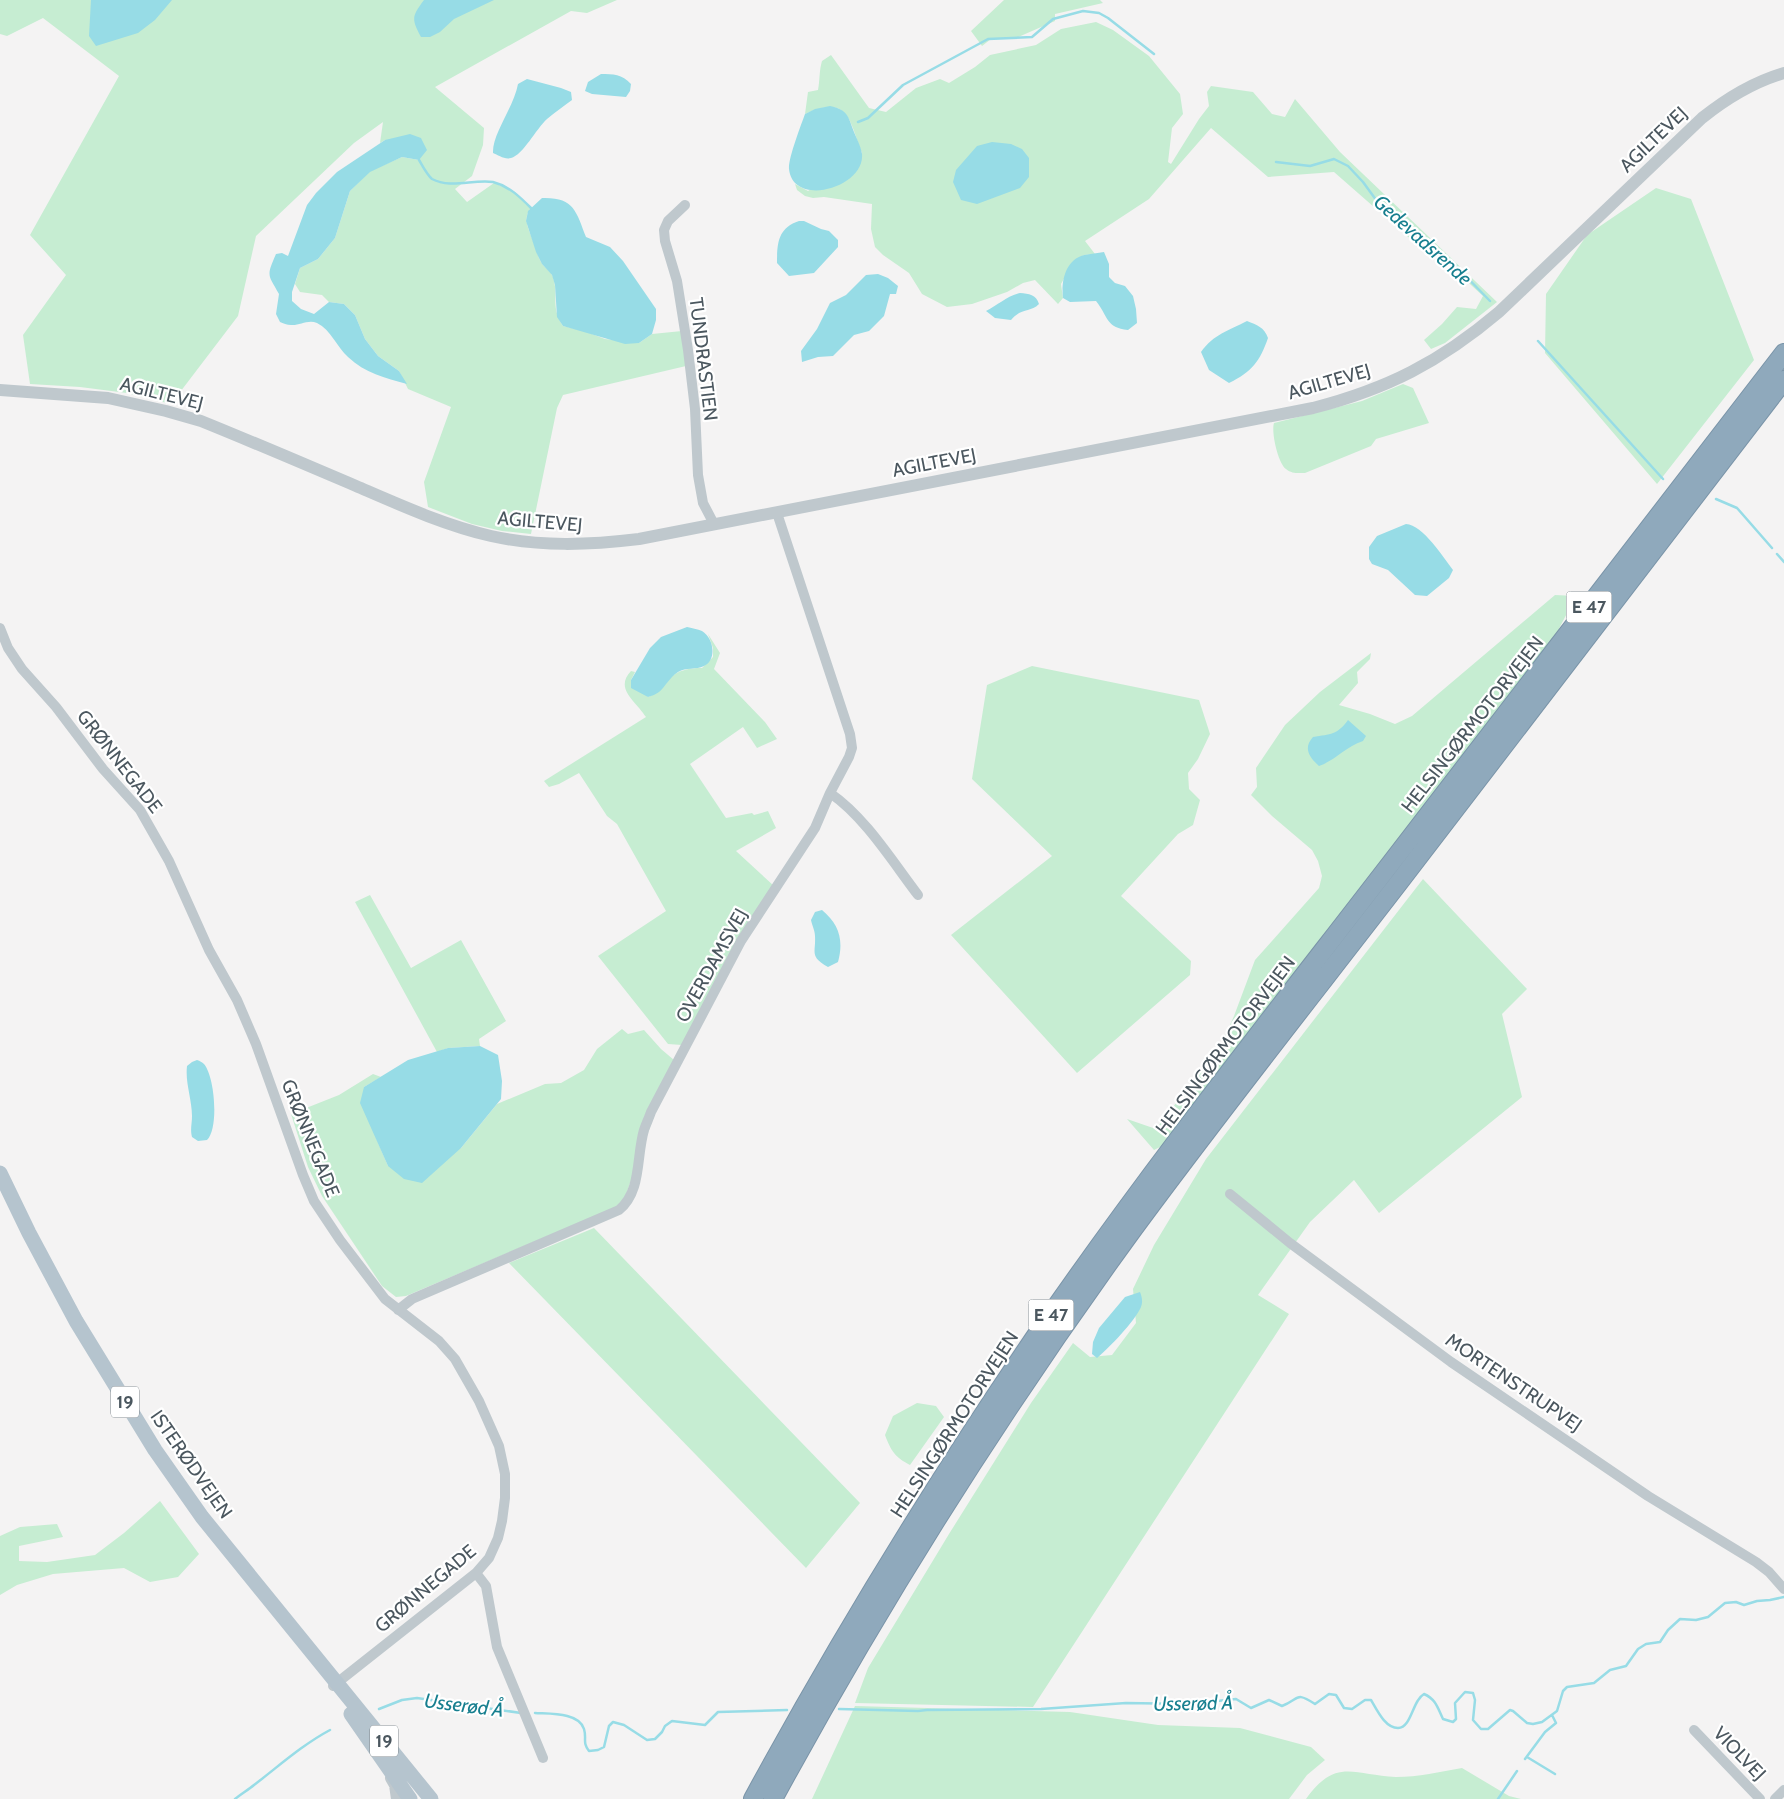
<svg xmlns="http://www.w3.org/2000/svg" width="1784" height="1799" font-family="Cabin,sans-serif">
<rect width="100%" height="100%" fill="#f4f3f3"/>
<path fill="#c6edd2" d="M0,0H617L587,13L571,11L435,87L484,128L483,145L472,176L455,189L467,202L494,183L515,192L531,208C522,218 529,230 533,241C536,248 537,255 541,262C544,268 551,271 553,277C559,295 550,307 563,326L584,331L605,339L639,343L652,334L682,331L686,366L563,395L557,408L531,534L502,531L472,524L428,507L424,482L451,407L408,389L399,371L378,356L365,339L355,315L344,304L329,302L322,295L300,292L295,284L300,268L318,259L335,238L350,191L370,171L402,157L419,160L385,140L380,143L383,122L354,143L256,236L238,316L171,404L127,393L80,387L30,384L23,335L66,275L30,235L119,76L43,18L7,36L0,34Z
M1004,0H1100L1103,3L1055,14V21L1016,38L991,39L982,46L971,31Z
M1096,22L1113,30L1149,56L1180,94L1183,114L1172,128L1168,162L1171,164L1199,119L1209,106L1207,92L1211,86L1253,92L1272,114L1285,117L1295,99L1340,152L1497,302L1445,343L1431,349L1424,340L1442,324L1457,307L1476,309L1483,296L1422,240L1415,243L1334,172L1268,177L1211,128L1149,199L1085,241L1095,254L1084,255L1074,261L1061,284L1063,298L1058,304L1035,280L1023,283L1007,292L972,304L947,307L922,294L909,273L883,255L875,247L871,229L872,204L824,197L813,198L805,196L797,190L795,184L808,191L862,153C849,120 849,94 805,114L808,92L818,90C820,80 819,71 822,61L831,55L869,108L886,112L916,88L940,79L949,83L975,67L990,55L1036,45L1061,29Z
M1656,188L1691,199L1754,360L1657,484L1545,353L1546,294L1587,235Z
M1403,384L1413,388L1429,423L1376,439L1371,446L1305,473C1298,473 1292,474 1286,469C1278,463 1271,432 1274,423L1362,401Z
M1555,595L1576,596L1552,642L1164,1145L1154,1150L1127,1119L1156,1129L1221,1045L1234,1016L1255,960L1319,888L1322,876L1318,861L1312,850L1272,816L1251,795L1257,787L1256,768L1285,725L1320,692L1371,653L1370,659L1357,672L1358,683L1339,705L1370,714L1395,724L1412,716Z
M708,634L720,653L714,669L765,722L777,739L757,748L743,727L690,764L726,818L752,813L754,815L768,811L776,828L736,851L774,886L682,1045L668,1044L598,956L666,911L617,824L607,816L579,773L559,784L549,787L544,781L646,717C636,701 614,689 631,671L635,672L631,680L648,697C662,691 659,688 669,679C677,670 690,668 702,668L713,657V648Z
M1032,666L1199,700L1210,734L1198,759L1188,773L1189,789L1200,800L1193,825L1178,834L1121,896L1191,961L1190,975L1077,1073L951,935L1052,856L972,779L987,685Z
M1423,879L1527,989L1502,1014L1522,1097L1379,1213L1354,1180L1310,1222L1258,1295L1289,1314L1033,1707L855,1703L868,1668L949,1534L1031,1403L1073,1343L1090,1357L1112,1355L1136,1323L1133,1289L1154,1245L1206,1159Z
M370,895L411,968L461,940L506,1021L479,1039L480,1046L448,1048L437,1052L355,902Z
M622,1029L628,1034L644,1030L661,1049L674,1060L624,1200L616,1207L406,1296L396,1297L382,1286L322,1196L308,1167L291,1114L339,1095L373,1074L381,1077L364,1087L376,1138L388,1166L461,1148L497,1104L545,1084L561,1083L584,1070L597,1049Z
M594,1228L860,1503L806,1568L509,1263Z
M917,1403L936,1406L944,1417L910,1465C895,1457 891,1451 885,1435L893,1416Z
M160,1501L199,1554L178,1577L150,1582L124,1568L53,1574L17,1585L0,1595V1536L20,1527L57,1524L63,1537L19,1546V1561L47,1562L95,1555L124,1533Z
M855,1706L1070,1712L1158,1725L1240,1728L1311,1747L1325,1760L1307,1775L1289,1799H812Z
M1462,1768L1509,1796L1521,1799H1306C1336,1757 1353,1775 1396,1777C1418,1777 1440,1772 1462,1768Z"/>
<path fill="#97dce6" d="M91,0H172L155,20L138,33L96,46L89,36Z
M424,0H494L454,19L440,32L430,37H421C411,19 412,16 424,0Z
M601,74C613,74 622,74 631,84L630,91L626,97L592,94L585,91L588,82Z
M527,79L561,88L571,92L572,100C564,106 555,112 547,119C536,129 523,155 511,158C505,160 498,155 493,153C492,134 514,107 518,84Z
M830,106C848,110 848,116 854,132C857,139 861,147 862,154C865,188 793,208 789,169C788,159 801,125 805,114L815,109Z
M410,134L421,138L427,150L419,160L402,157L370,172L350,191L335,238L318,259L300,268L292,292V301L301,309L314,314L329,302L344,304L355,315L365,339L378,356L399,371L407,384C385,378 365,373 348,357C337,347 331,330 317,323C308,319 299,326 291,325C287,325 283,323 280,322L276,314L279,294C268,274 266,277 276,254L282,253L288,256L307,205L316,193L337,172L385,140Z
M992,142L1011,144L1022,149L1029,158V177L1020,188L977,204L961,200L953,182L956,170L977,146Z
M542,198C574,197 576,211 586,237L610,247L623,261L656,309V320L652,334L639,343L625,344L563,326L557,317L555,285L552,275L542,264L536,252L526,221L528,211Z
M799,221H804L821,229L829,231L838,240V247L814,273L789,276L777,263C777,243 778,228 799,221Z
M1104,252L1109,264V277L1115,283L1125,286L1133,296L1136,309L1137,323L1128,330C1106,328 1108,316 1096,301L1070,302L1063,298C1061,282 1065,260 1084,255C1090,254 1098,253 1104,252Z
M878,274L888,278L898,286L896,294H890L884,316L869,331L854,335L833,356L818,357L802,362L801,351L817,329L830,303L846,295L866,275Z
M1020,293C1029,294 1036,294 1039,304C1030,313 1022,307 1011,320L995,318L986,311C998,305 1007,296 1020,293Z
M1247,321C1257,325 1264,327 1268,338C1260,361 1252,372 1229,383L1209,370L1201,352C1214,334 1228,331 1247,321Z
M1406,524C1423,525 1443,557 1453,570L1449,578L1427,596L1415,595L1388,570L1372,564L1369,559V547L1377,536Z
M687,627C691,628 698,629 702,631C714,638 717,660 704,666C696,670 686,667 678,672C669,678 666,686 659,692C656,694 652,696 648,697L631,688V680L650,648L661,637Z
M1348,720L1366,736L1363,741C1345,747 1336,760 1319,766C1309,757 1303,748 1313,737C1331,734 1337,735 1348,720Z
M822,910C839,924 844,940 838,962L828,967C809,956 816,953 815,936C815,931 812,925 811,920L815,912Z
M480,1046L498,1055L502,1081L501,1099L461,1148L422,1183L404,1179L388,1166L360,1103L364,1087L408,1060L448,1048Z
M197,1060C200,1061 202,1062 204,1064C215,1077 219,1128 207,1140L198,1141L192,1137C190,1129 192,1124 192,1116C192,1099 185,1083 187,1066L192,1062Z
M1140,1292C1142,1297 1143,1302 1141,1307C1135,1321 1109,1348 1097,1358L1092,1354L1093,1342L1099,1328L1125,1297Z"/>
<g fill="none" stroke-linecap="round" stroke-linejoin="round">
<path stroke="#97dce6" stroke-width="2.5" d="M858,122L868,118L903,85L988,39L1032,37L1053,19L1083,11L1099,13L1108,18L1154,54
M419,160C422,165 427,175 432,179C451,189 473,179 493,182C509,186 520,197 531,208
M1276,162L1310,166L1334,159L1348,166L1363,182L1382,208L1408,224L1452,262L1490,301
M1538,341L1663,479
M1716,499L1737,508L1772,548
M1777,554L1784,562
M379,1709L402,1700L417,1698L521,1713
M839,1709L918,1711L927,1710L1041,1709L1126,1703L1188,1704L1236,1699L1251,1708L1269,1700L1282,1706C1300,1699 1295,1691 1315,1704L1329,1694L1336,1695L1344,1708L1352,1709L1365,1700H1371C1377,1710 1385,1728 1398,1728C1412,1727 1412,1701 1424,1694C1436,1699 1438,1709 1443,1719L1453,1722L1456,1719L1455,1703L1465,1692L1473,1693L1475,1700L1473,1720L1481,1729H1488L1510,1710L1513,1711L1527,1723L1533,1724L1542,1722L1557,1711L1563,1691L1567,1687L1594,1683L1610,1670L1626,1666L1638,1649L1646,1644L1660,1642L1668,1630L1680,1619L1696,1620L1708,1617L1725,1603L1736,1602L1744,1605L1757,1601L1770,1600L1784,1597
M535,1713C549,1714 579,1712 584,1729C587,1739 582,1742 589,1751L598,1750L604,1747L609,1726L613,1722L624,1725L647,1740L655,1739L662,1732L665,1726L672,1721L705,1725L718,1712L787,1710
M1527,1757L1555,1774
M1525,1759L1545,1732L1556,1723L1552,1715
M235,1799C241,1794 248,1790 254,1785C279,1766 302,1745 330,1730
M1498,1799L1517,1771"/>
<defs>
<path id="motorway" d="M753,1799C841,1637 938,1479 1042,1327C1152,1168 1273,1016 1391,863C1522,693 1653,523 1784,353
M773,1799C879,1604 998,1415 1128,1236C1216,1116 1309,999 1400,881C1528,714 1656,547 1784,380"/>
</defs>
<use href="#motorway" stroke="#7a94a8" stroke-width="20"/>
<path stroke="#bfc8cd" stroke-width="10" d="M685,205L668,221L664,230L665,241L677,281L688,350L695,409L698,475L703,503L714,524
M0,628L8,648L22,669L56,707L103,769L140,810L169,861L209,950L237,1000L256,1044L303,1175L314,1201L340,1240L385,1299L439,1341L455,1359L479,1401L499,1446L505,1474V1498L502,1521L498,1538L489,1558L476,1573L333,1686
M830,793C865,817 892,861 918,895
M1230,1194L1290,1243L1451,1362L1648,1496L1756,1562L1769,1572L1784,1589
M398,1310L412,1299L619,1210C642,1191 636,1157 644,1130C646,1124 649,1118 651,1112L741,941L815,828L830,793L849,757L852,748L850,734L777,513
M476,1573L486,1586L497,1647L543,1758
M1694,1730L1760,1799
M1775,1799L1784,1790"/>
<path stroke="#bfc8cd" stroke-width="12" d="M0,390L108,398L166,411L201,421C253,442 304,464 356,486C400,505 444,525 491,536C541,547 589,545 639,539L1313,408C1387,389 1440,362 1499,312L1702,118C1727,98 1753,82 1784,73
M391,1778L395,1785L397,1799"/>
<path stroke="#b5c4ce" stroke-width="15" d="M0,1173L29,1233L76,1321L155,1450L202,1517L431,1799
M351,1714L410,1799"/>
<use href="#motorway" stroke="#8fa9bc" stroke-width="18"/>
</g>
<g text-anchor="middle" stroke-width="4.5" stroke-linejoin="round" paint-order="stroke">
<g fill="#fff" stroke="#81898f" stroke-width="1">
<rect x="1566.5" y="591.5" width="45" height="31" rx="4"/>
<rect x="1028.5" y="1299.5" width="45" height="31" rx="4"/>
<rect x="111" y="1386.5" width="28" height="31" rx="4"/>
<rect x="370" y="1725.5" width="28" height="31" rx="4"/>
</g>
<g font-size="18" font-weight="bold" fill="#4b575f">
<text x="1589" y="613">E 47</text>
<text x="1051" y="1321">E 47</text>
<text x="125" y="1408">19</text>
<text x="384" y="1747">19</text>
</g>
<g font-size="19" fill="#4b575f" stroke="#fff">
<text transform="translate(1653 139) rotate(-44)" y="7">AGILTEVEJ</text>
<text transform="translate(704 359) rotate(83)" y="7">TUNDRASTIEN</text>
<text transform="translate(1329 381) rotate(-16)" y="7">AGILTEVEJ</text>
<text transform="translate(162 393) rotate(14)" y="7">AGILTEVEJ</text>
<text transform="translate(934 462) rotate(-11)" y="7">AGILTEVEJ</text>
<text transform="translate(540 521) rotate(5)" y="7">AGILTEVEJ</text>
<text transform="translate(1472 724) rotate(-52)" y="7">HELSINGØRMOTORVEJEN</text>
<text transform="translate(120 761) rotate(52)" y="7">GRØNNEGADE</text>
<text transform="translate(711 965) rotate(-61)" y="7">OVERDAMSVEJ</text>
<text transform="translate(1225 1045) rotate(-53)" y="7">HELSINGØRMOTORVEJEN</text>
<text transform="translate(311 1138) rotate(68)" y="7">GRØNNEGADE</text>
<text transform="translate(1514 1382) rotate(34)" y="7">MORTENSTRUPVEJ</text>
<text transform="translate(954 1424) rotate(-57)" y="7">HELSINGØRMOTORVEJEN</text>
<text transform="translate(192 1464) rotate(55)" y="7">ISTERØDVEJEN</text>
<text transform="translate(425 1588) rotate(-40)" y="7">GRØNNEGADE</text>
<text transform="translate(1740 1753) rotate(46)" y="7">VIOLVEJ</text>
</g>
<g font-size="20" font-style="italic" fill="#177f8f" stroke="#fff">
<text transform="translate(1423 240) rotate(42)" y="7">Gedevadsrende</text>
<text transform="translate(1193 1703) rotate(-1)" y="7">Usserød Å</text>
<text transform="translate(464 1705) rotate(7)" y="7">Usserød Å</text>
</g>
</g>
</svg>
